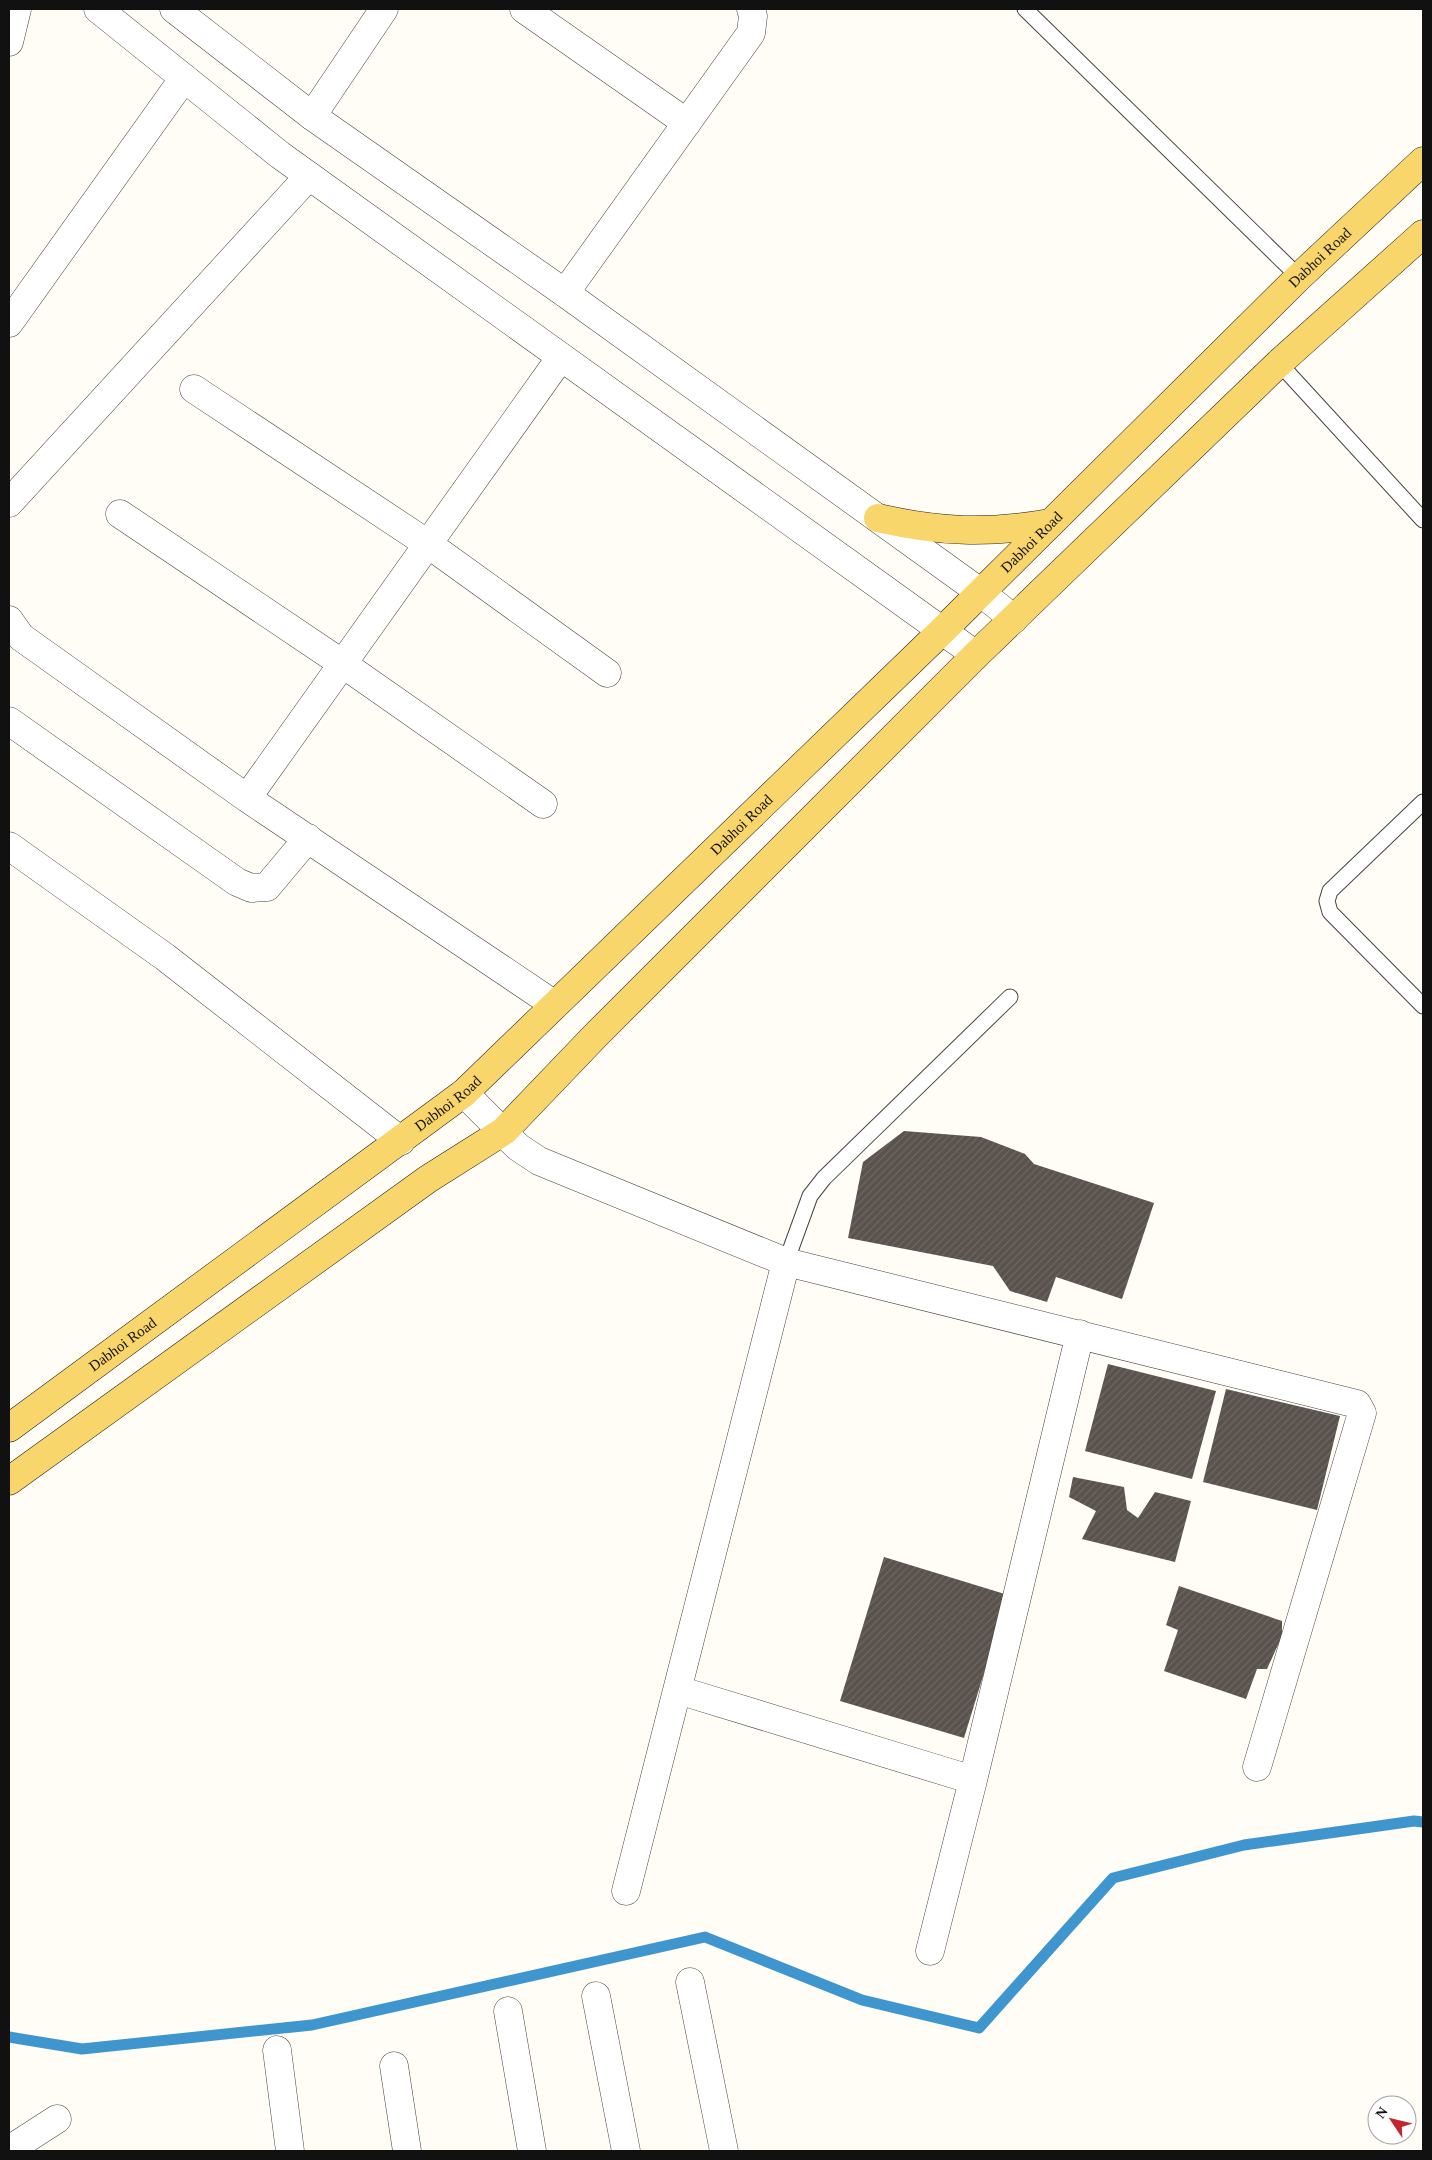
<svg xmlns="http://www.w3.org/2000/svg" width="1432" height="2160" font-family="Georgia,serif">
<defs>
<pattern id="building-hatch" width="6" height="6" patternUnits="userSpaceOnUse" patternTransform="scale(1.25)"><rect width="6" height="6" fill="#5a524d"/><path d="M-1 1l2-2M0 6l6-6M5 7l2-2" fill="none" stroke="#6d6662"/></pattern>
</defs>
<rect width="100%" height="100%" fill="#fffdf5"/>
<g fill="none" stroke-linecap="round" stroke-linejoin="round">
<path stroke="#3f96cf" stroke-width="11" d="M9,2037L82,2049L312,2025L705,1937L862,2000L979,2028L1113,1878L1244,1845L1414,1821L1423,1822"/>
</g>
<path fill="url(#building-hatch)" d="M904,1131L981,1137L1025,1154L1034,1164L1154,1203L1122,1299L1056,1277L1047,1302L1010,1291L993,1266L848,1238L863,1162Z
M1108,1364L1216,1391L1192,1479L1085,1451Z
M1226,1389L1340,1416L1317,1510L1203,1482Z
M1073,1477L1124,1487L1127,1510L1138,1518L1155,1492L1191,1501L1175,1562L1082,1539L1096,1511L1069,1497Z
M884,1557L1008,1595L964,1738L840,1701Z
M1179,1586L1282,1621V1636L1267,1669H1257L1246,1699L1164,1671L1178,1630L1166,1625Z"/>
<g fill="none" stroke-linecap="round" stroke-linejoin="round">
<defs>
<path id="service" d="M1025,9L1299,277
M1279,363L1423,520
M1423,802L1330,891L1327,901L1330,912L1423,1006
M786,1262L810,1196L824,1178L1010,997"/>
<path id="minor" d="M524,9L687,123
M9,42L17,9
M312,116L384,9
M565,293L751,33L753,16L751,9
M9,323L184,78
M194,389L428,544L607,673
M9,503L309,176
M120,514L343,664L543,804
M9,620L21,637L247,798L555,1005
M9,721L237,882L251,888L267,887L308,838
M247,798L561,357
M9,846L165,957L401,1141
M464,1093L518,1147L539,1161L786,1262L626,1891
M786,1262L1357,1404L1362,1413L1257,1767
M678,1690L973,1780
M930,1951L973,1780L1080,1334
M690,1982L724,2151
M596,1996L626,2151
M508,2011L532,2151
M277,2050L290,2151
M394,2066L407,2151
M9,2150L57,2119"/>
<path id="tertiary" d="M98,9L280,155L976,655
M174,9L312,116L565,293L980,592L1014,619"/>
<g id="primary">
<path d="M878,518C940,532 987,534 1050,523"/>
<path id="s1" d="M9,1428L464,1093L943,630L1299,277L1423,161"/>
<path d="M9,1481L428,1179L504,1131L595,1036L976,655L1279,363L1423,234"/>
</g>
</defs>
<use href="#service" stroke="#444" stroke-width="17"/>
<use href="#minor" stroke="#444" stroke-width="29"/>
<use href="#tertiary" stroke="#444" stroke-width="29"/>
<use href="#primary" stroke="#222" stroke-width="29"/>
<use href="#service" stroke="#fff" stroke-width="15"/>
<use href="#minor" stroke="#fff" stroke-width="28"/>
<use href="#tertiary" stroke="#fff" stroke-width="28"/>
<use href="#primary" stroke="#f9d66b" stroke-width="28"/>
</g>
<g text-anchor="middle" stroke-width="5" stroke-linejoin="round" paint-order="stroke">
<g font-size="15" fill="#111" stroke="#fff">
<text dy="5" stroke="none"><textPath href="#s1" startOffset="1761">Dabhoi Road</textPath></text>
<text dy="5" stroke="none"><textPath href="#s1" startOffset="1356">Dabhoi Road</textPath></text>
<text dy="5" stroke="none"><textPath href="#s1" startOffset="951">Dabhoi Road</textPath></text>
<text dy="5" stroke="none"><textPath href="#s1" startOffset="546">Dabhoi Road</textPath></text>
<text dy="5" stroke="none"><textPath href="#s1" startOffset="141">Dabhoi Road</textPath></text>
</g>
</g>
<rect width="1432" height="2160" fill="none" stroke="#111111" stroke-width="20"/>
<g transform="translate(1392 2120) rotate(305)"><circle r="24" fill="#ffffff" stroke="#a0a0a0"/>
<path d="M0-4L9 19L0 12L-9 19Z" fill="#c4262e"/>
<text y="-8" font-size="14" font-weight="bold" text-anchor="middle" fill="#111111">N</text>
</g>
</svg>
